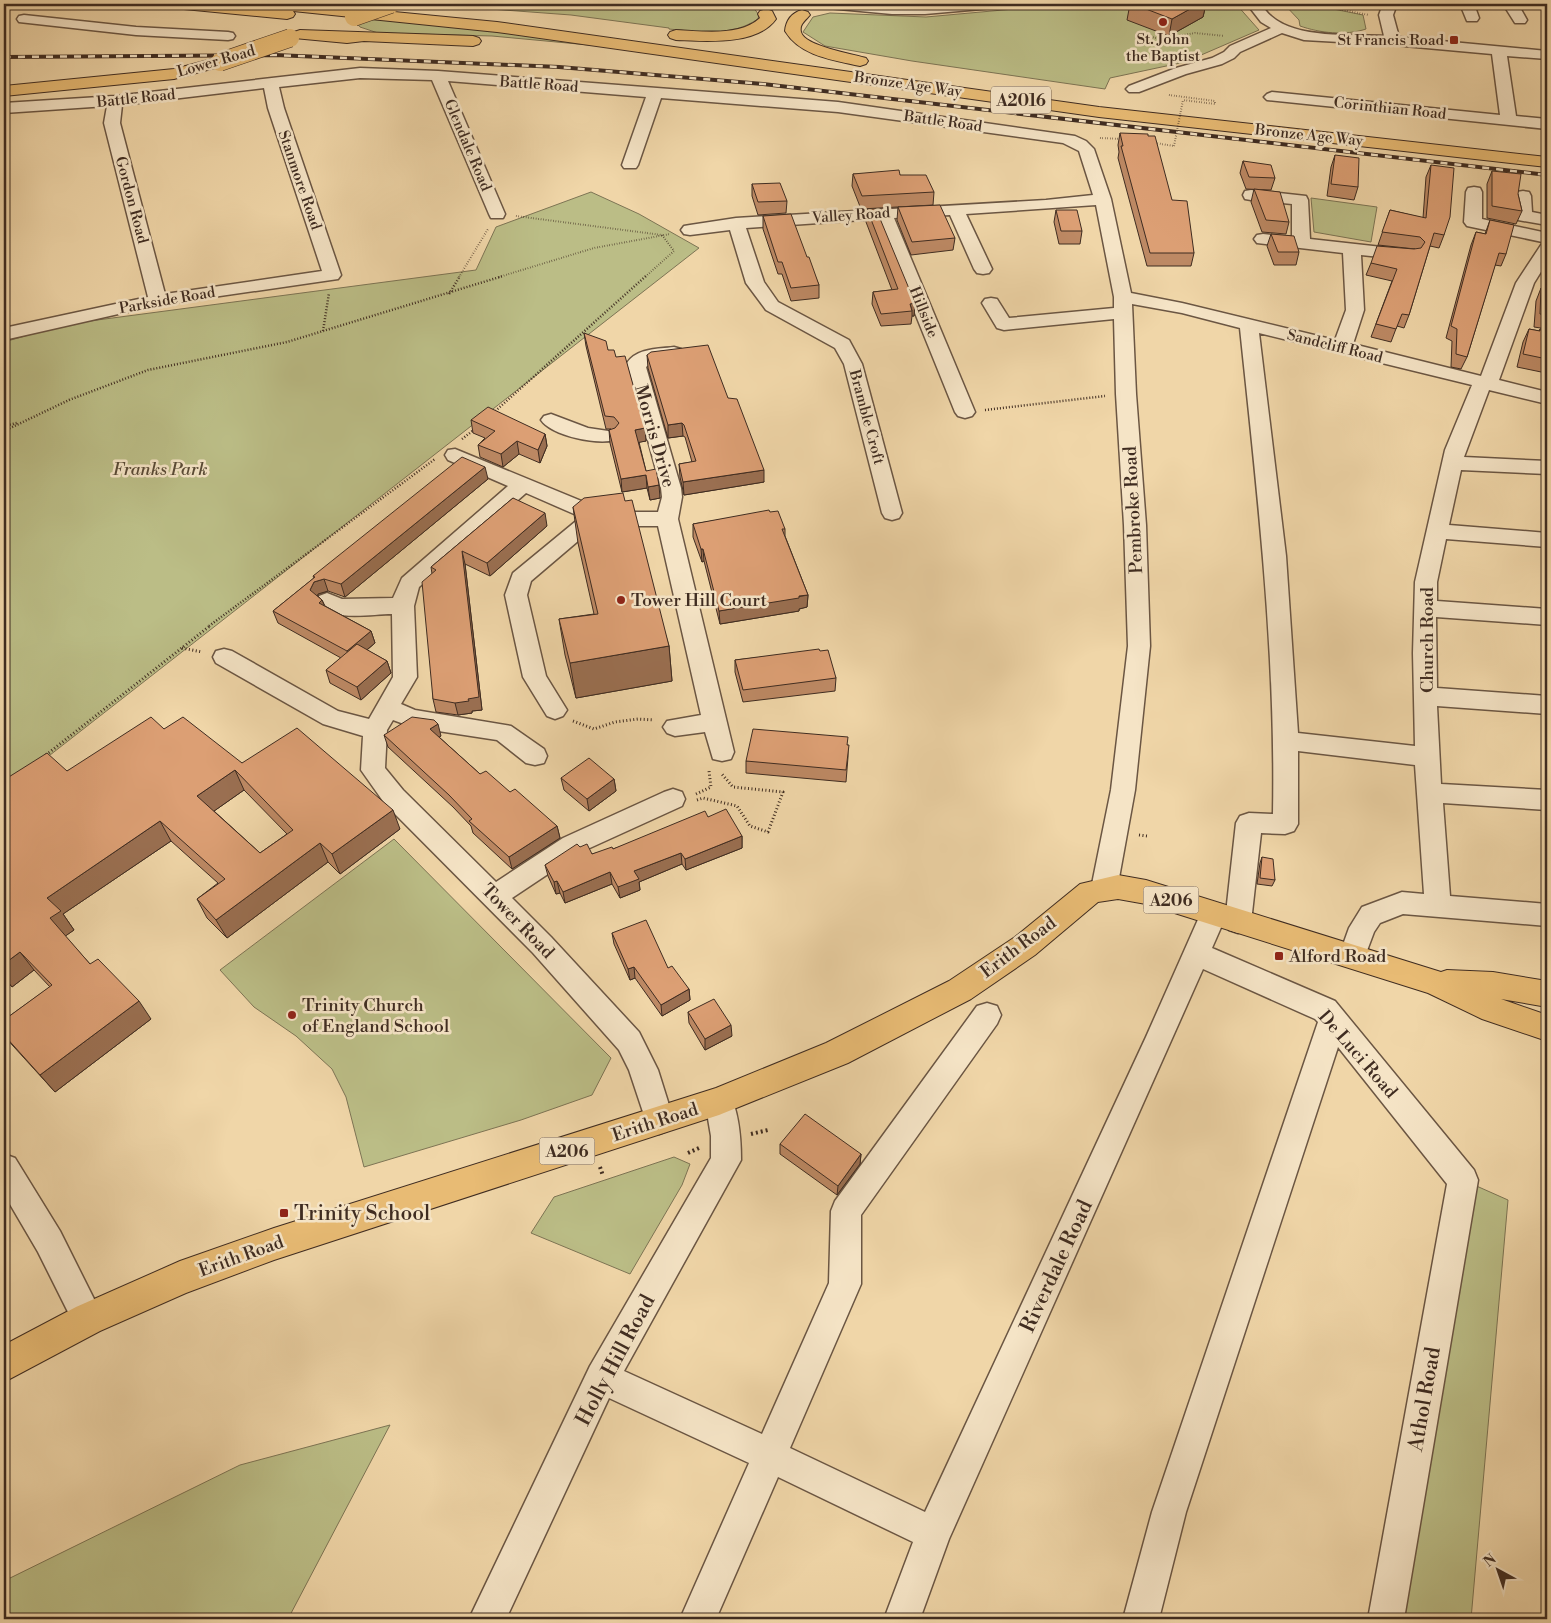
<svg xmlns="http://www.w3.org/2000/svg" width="1551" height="1623" font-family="'Libre Bodoni',serif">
<rect width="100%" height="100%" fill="#f0d6a8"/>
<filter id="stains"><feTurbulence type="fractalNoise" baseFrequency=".004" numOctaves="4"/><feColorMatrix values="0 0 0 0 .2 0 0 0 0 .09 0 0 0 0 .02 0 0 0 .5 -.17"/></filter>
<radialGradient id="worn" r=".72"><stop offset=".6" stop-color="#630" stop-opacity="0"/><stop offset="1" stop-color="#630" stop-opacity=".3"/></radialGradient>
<path fill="#bbbd86" stroke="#7d7454" d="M423,4H738L753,7L759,15L758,19C731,37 700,32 669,29V28L571,15Z
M1069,4H1236L1259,30L1185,62L1110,78L1105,89L912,61L825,46L803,32L813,17L830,13L926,17Z
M1284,4H1309L1363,15L1366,29C1345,36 1320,33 1300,26L1299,20Z
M371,18L419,22L664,52L492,36L378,33L360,27L357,23Z
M591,192L639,214L699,248L4,791V342L67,324L476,270L496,227Z
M1311,198L1377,207L1371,242L1314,232Z
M394,839L611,1058L592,1095L521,1120L364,1167L346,1097L332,1069L296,1036L254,1007L220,970Z
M674,1157L690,1164L682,1185L630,1274L531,1233L554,1197Z
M1463,1180L1508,1200L1471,1619H1386Z
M390,1425L288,1619H4V1581L240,1465Z"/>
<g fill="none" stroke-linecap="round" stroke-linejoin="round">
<defs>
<path id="minor" d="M821,4L892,6L1000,4L998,7L993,8L925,14H892L828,8L823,7Z
M1247,4H1261C1264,8 1267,13 1271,16C1297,39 1351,34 1384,36L1379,15L1383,4H1397L1393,15L1399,37L1547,51V59L1507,56L1516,116L1547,119V129L1267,100L1264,97L1267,94L1272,92L1500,115L1492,54L1393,45L1304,40L1282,33L1240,52L1234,58L1222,64L1186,74L1139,92H1129L1126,89L1129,86L1176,68L1212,58L1224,52L1230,46L1271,28L1261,22Z
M1460,4H1474L1479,18L1477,21H1467Z
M1503,4H1518L1527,20L1525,23H1515Z
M24,15L136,27L228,32L233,33L235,36L233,39L228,40L136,35L19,22L17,19L19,16Z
M360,68L438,71L838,102L1075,136L1086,141L1094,149L1111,199L1131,293L1182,303L1335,340L1346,310L1343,253L1257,243L1254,239L1257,235L1263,234L1292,237V204L1251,200L1245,199L1243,195L1245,191L1251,190L1306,196L1308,200L1310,239L1409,250L1415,251L1418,255L1415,259L1409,260L1361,255L1364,310L1353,344L1481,376L1516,283L1541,245L1547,244V262L1534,283L1499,380L1547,392V404L1489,390L1464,457L1547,461V474L1461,470L1449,525L1547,533V547L1446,539L1437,582V601L1547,609V625L1436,617L1437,688L1547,696V714L1437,706L1441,784L1547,790V810L1443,803L1450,896L1547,904V926L1403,914L1380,923L1374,932L1362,964L1352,967L1342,964L1339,956L1349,928L1362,907L1402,892L1424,894L1415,765L1298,751V824L1294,831L1285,834L1261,833L1251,922L1247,930L1238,933L1229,930L1225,922L1226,916L1212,948L1335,1001L1474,1170L1478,1180L1404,1619H1368L1447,1184L1338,1047L1186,1512L1159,1619H1123L1152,1512L1318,1022L1315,1019L1203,969L949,1539L920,1619H884L913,1542L778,1477L716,1619H680L749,1463L609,1398L506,1619H469L590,1366L711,1158V1136L705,1101L709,1092L719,1088L729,1092C739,1113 741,1137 741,1160L624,1371L762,1434L829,1283L831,1211L835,1201L977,1006L987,1003L997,1006L1001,1015L997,1024L861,1215V1284L790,1448L925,1512L1146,1037L1204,906L1213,903L1222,906L1226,913L1236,823L1240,816L1249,813L1273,814C1276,651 1257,490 1240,328L1182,313L1132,304L1136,394L1146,525L1150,646L1135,790L1117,889L1113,897L1104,900L1095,897L1091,889L1111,790L1128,646L1124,525L1116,394L1114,319L1004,330L997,328L982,303L985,299L991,298L997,299L1009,318L1114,308V297L1096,205L966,214L992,269L989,273L983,274L977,273L974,269L950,215L894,218L975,412L972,416L965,418L958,416L955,412L877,219L746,228L764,282L778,302L849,340L862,364L902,513L899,518L892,520L885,518L882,513L844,364L835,348L766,310L746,283L730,230L690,235L684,234L681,230L684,226L690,225L736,218L1046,200L1093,195L1079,151L1063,143L838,112L661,98L638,165L636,168H624L622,165L646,97L448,81L505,214L503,218H491L489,214L432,80L360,78L279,87L284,108L341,275L338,279L158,305L4,340V328L148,297L104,123L107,106L4,113V103L115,96ZM264,88L268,108L322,271L165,294L120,123L122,105ZM1259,333L1472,385L1445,450L1415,582L1413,653L1415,746L1298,733L1286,556Z
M1474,187L1480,188L1482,192V219L1547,233V243L1467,226L1464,222L1466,192L1468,188Z
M1523,191L1529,192L1531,196L1532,212L1547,215V225L1518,220C1514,213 1513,199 1517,192Z
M674,347L681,349L683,353L681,357L653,361L646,367L681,488L682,497L678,519L734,752L731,759L722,761L713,759L705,732L675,736L667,733L663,727L667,721L701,715L658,526H605L598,524L531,581L527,595L546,676L567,710L563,716L555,719L547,716L523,677L505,595L513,573L581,517L526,493L419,587L414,606L417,677L401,704L415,710L511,726L544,749L547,756L544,763L535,765L526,763L497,740L412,727L393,720L387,730L385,768L403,790L496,882L563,838L664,792L673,789L682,792L685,799L682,806L581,852L512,898L551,937L639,1032L658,1070L674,1121L669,1130L659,1134L649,1130L629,1070L619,1050L533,953L385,804L361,770L363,736L323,724L216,663L213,657L216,651L224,649L232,651L338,711L369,719L393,677L392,614C370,614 329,623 316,601L319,596L327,593L342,599L393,598L402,578L508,486L448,460L445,455L448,450L455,449L608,512H658L662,497L661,488L627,363C637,348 658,349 674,347Z
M551,414L588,428L615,432L618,436L615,440C597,445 552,436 541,420L544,416Z
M4,1154L15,1158L60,1231L104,1319L99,1330L88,1335L77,1330L38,1252L4,1194Z"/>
<path id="major" d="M176,4H230L262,7L260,4H312L497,22L1099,107L1547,157V167L1099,117L497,32L293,11L295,14L293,17L287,19L184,9L178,7Z
M766,9L772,11L776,19C757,46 705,41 676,40L670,38L668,35L670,32L676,30C701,31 740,37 760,18L758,14L760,11Z
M802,10L808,12L810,15C806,20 799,24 801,32C804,46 853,54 866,58L868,61L866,64L860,66C833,60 800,56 785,31C786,21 791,13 802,10Z
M300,30L473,36L479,38L481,41L479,44L473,46L364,41L347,43L294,38L292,35L294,32Z
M220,57L226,59L228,62L226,65L174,79L4,96V86L174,69Z
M1118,875L1146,880L1441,972L1447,970L1493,972L1547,981V1007L1501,999L1547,1015V1041L1482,1019L1428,993L1146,904L1118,899L1098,902L1035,955L971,999L848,1063L719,1115L274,1260L186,1293L100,1331L4,1382V1345L76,1307L180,1261L274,1228L716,1088L826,1043L949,981L1015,937L1080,884Z"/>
</defs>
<use href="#minor" stroke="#6b5643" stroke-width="3"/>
<use href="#major" stroke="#3f2c21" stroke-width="2"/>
<path stroke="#3f2c21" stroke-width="2" stroke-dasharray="0.5 2" stroke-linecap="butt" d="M1313,4L1369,15
M1136,33L1160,39L1195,33L1224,36
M1169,95L1215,101V104L1183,100
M1100,138L1122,139
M1155,143L1174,146
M516,216L662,235L674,251L645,277
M459,277L488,229
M499,277L594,248L670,234"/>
<path stroke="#3f2c21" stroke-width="2.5" stroke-dasharray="1 2" stroke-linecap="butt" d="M449,294L460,276
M323,331L329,293
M985,410L1105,396
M493,413L646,276
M4,426L17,423
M4,431L69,400L148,370L287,342L503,276
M462,439L475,429
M209,626L435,459"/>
<path stroke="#3f2c21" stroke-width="3" stroke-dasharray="1 2.5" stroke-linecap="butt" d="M182,648L202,652
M573,721L594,729L615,722L638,719L654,720
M46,755L211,625
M696,794L711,787L709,771
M697,800L703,798L737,806L750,826L768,832L783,792L733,787L721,773
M1139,835L1147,836"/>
<path stroke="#3f2c21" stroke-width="4" stroke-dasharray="2 3" stroke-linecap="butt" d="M751,1134L768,1130
M688,1153L699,1148
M600,1167L603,1176"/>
<use href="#minor" fill="#f5e4c6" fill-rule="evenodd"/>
<use href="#major" fill="#e8bb74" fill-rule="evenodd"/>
<defs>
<path id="rail" d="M4,57L275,55L559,67L763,84L1547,175"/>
</defs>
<use href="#rail" stroke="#3f2c21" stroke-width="4"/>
<use href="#rail" stroke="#f5e4c6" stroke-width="2.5" stroke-dasharray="7" stroke-linecap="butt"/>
<defs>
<path id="major-bridge" d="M354,17L391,4
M220,62L290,38"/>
</defs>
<use href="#major-bridge" stroke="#3f2c21" stroke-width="19" stroke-linecap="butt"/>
<path stroke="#3f2c21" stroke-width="2" stroke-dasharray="0.5 2" stroke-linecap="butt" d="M1174,146L1183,100"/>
<use href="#major-bridge" stroke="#e8bb74" stroke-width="18"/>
</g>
<path fill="#bd8964" stroke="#3f2c21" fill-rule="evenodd" d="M1130,4H1206L1203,17L1169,36L1127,20Z
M1120,133L1194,253L1191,266H1147L1118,158L1119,152L1118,145Z
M1335,155L1358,187L1354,200L1327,196L1331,167Z
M1243,161L1275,178L1271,190L1246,189L1240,173Z
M1431,165L1444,235L1439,248L1430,246L1409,315L1404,328L1397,326L1391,342L1371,337L1392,281L1366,275L1371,263L1415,249L1378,245L1390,210L1423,218L1426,177Z
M1492,171L1518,194L1522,211L1516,224L1487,218V184Z
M853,174L900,175L934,192L933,205L861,209L852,186Z
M752,184L787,201L786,213L758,215L752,196Z
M1254,189L1289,222L1286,234L1262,232L1251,202Z
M898,207L955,238L953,250L911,255L897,220Z
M867,209L915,303L914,316H912L911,324L881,326L872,304L873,292L892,290L866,222Z
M1056,210L1082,231L1080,244H1059L1054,222Z
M763,216L807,257L819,285V298L791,301L782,274H778L763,229Z
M1490,220L1506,254L1501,266L1495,265L1467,357L1461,369L1451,367L1452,341L1446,338L1471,245L1476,232L1485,234Z
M1271,234L1299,252L1296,265H1274L1267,246Z
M1541,288L1547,289V329L1534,327L1536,301Z
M1529,329L1539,331L1540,329L1547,330V371L1546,373L1517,367L1523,342Z
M584,333L608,350L616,357L645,428L646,441L639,442L646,471L660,498L650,500L647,488L622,492L610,443L609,430L611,429H606L586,346Z
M647,355L728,398L764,482L684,495L680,477L679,464L692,462L685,437L683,436L668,438L648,368Z
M471,420L545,434L547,446L540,463L519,454L503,467L480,457L478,445L485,438L473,433Z
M488,479L345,597L328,591L318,594V596L322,600L325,606L371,631L375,643L367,650L387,661L391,673L361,700L330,683L326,670L341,658L278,623L273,611L314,578L313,576Z
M513,498L547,526L490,576L465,564L482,710L472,711V713L458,715L436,712L433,699L432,574L431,567Z
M625,501L669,646L672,681L576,698L565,655L559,619L594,614L578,543L573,507Z
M770,512L785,529V536L808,595L807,607L799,609V611L720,624L704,561L702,562L693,537V524Z
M820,651L836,678L835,691L743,702L735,672V660Z
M164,729L242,763L400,829L340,874L328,862L227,938L207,918L197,899L218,883L171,841L63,914L74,930L65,936L90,964L151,1019L55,1092L4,1036V1020L50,987L34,970L12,987L4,979V789L7,787L4,782V780L67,771ZM244,790L287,834L260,853L214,811Z
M384,735L441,736L439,737L480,774L510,792L557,826L560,838L512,869L473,833L471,826L453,807L388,747Z
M848,745V757L846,782L746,773V761Z
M561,778L614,779L616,791L589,811L564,790Z
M708,817L742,836V848L686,870L682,864L639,882L640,890L620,898L612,884L565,903L560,893L556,894L548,876L545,865L580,847L592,854L613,849Z
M1262,857L1275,880L1272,886L1257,884L1260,863Z
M612,933L668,968L689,989L690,1000L662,1016L635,978L630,980L614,944Z
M688,1012L732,1036L705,1050L689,1023Z
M780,1144L861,1154L860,1164L837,1195L780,1154Z
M1547,1261V1314L1542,1266Z"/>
<path fill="#9a6f51" stroke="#3f2c21" d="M1199,4H1206L1203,17L1169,36L1172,19Z
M915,303L914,316H912V311L910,304Z
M682,423L683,436L668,438V425Z
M645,428L646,441L636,443L635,430Z
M545,434L547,446L540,463L538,450Z
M517,441L519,454L503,467L501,454Z
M485,467L488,479L345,597L341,584Z
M764,470V482L684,495L683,482Z
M646,475L647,488L622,492L621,479Z
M659,485L660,498L650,500L648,487Z
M545,513L547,526L490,576L487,563Z
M701,549H703L704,561L702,562Z
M462,551L465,564L482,710L472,711V713L458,715L455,703Z
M324,579L328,591L318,594L315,602L310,590L314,582Z
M808,595L807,607L799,609V611L720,624L719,611Z
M322,600L327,612L319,603Z
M371,631L375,643L351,663L347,651Z
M669,646L672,681L576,698L570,663Z
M387,661L391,673L361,700L357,687Z
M438,724L441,736L433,741L430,729Z
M235,770L244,790L207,816L197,796Z
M614,779L616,791L589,811L587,799Z
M393,810L400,829L340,874L332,854Z
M160,821L171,841L63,914L74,930L64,937L50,918L47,898Z
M557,826L560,838L512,869L509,857Z
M742,836V848L686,870L685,859Z
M320,843L328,862L227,938L216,920Z
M681,853L682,864L639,882L640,890L620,898L618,887L634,871Z
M610,872L612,884L565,903L563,892Z
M557,881L560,893L556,894L554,882Z
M20,952L34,970L12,987L4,976V964Z
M634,967L635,978L630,980L628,969Z
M689,989L690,1000L662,1016L661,1005Z
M139,1001L151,1019L55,1092L40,1075Z
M731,1025L732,1036L705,1050V1039Z
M861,1154L860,1164L837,1195L838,1186Z"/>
<path fill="#dc9f74" stroke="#3f2c21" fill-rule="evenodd" d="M1133,4H1199L1172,19Z
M1120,133L1148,134V136H1155L1172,200L1187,201L1194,253H1150L1121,146H1123Z
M1335,155L1359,158L1358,187L1331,184Z
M1243,161L1271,165L1275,178L1249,177Z
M1431,165L1454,168L1450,217L1444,235L1434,233L1409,315L1402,314L1396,329L1376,324L1397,269L1371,263L1377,246L1414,249L1421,248L1425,242L1420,237L1382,232L1390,210L1426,218Z
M899,170L900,175H926L934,192L862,196L853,174Z
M1492,171L1521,174L1518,194L1522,211L1492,206Z
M780,183L787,201L758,202L752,184Z
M1254,189L1280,192L1289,222L1266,220Z
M940,205L955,238L912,242L898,207Z
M867,209H876L915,303L910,304L912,311L881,314L873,292L898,289Z
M1056,210H1077L1082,231H1061Z
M791,214L807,257H809L819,285L791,288L782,262H778L763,216Z
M1490,220L1514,225L1506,254L1499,253L1467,357L1456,354L1457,329L1451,326L1476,232L1486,234Z
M1271,234L1294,236L1299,252H1278Z
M1541,288L1547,289V315L1540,314Z
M1529,329L1540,331V329L1547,330V359L1523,354Z
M584,333L606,341L608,350H614L616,357L625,356L645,428L635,430L646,471L656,469L659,485L648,487L646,475L621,479L609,430L615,428L619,423L614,417L605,416Z
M708,345L728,398L737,399L764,470L683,482L679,464L696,461L684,425L682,423L668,425L647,355L651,352Z
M488,407L545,434L538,450L517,441L501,454L478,445L495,431L471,420Z
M462,457L485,467L341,584L324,579L314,582L310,590L322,600L319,603L371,631L347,651L273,611L315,577L313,576Z
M623,493L625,501L632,500L669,646L570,663L559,619L598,614L573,507L584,498Z
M513,498L545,513L487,563L462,551L479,697L468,699L469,701L455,703L433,699L422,582L436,570L431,567Z
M769,510L770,512L778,511L785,529H782L808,595L799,596V598L719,611L703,549H701L693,524Z
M357,644L387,661L357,687L326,670Z
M819,649L820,651L828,650L836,678L743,690L735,660Z
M151,717L164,729L183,717L242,763L297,728L393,810L332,854L320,843L216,920L197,899L225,879L160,821L47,898L61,911L50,918L90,964L98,959L139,1001L40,1075L4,1035V1020L52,985L20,952L4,964V789L8,786L4,781V780L47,753L67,771ZM235,770L293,830L260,853L197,796Z
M412,717L434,720L438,724L430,729L480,774L486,771L510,792L515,789L557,826L509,857L469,821L472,819L449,795L384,735Z
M753,729L848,737L847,745H849L846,770L746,761Z
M589,758L614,779L587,799L561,778Z
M726,809L742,836L685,859L681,853L634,871L639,879L618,887L610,872L563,892L557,881L554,882L545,865L577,844L580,847L587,844L592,854L612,847L613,849L705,811L708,817Z
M1262,857L1273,859L1275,880L1260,878Z
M646,920L668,968L672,966L689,989L661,1005L634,967L628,969L612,933Z
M714,999L731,1025L705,1039L688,1012Z
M805,1114L861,1154L838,1186L780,1144Z"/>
<g fill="#8f2418" stroke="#f5e4c6" stroke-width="2">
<circle cx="1163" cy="22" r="5"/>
<rect x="1449" y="35" width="10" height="10" rx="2.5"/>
<circle cx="621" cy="600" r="5"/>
<rect x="1274" y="951" width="10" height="10" rx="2.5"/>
<circle cx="292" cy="1015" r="5"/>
<rect x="279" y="1208" width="10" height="10" rx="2.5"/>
</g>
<g text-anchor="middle" stroke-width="5" stroke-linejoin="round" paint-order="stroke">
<g font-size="15" fill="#3f2c21" stroke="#f5e4c6">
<text x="1163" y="44">St. John<tspan x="1163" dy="17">the Baptist</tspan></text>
<text x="1444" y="45" text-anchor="end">St Francis Road</text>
</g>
<g font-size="15" fill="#3f2c21" stroke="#f5e4c6">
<text transform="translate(216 61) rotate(-16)" y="5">Lower Road</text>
<text transform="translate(539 84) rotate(4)" y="5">Battle Road</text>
<text transform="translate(908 84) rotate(8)" y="5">Bronze Age Way</text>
<text transform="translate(136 98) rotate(-6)" y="5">Battle Road</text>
<text transform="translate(1390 108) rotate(6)" y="5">Corinthian Road</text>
<text transform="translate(943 121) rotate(8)" y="5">Battle Road</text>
<text transform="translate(1309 135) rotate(6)" y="5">Bronze Age Way</text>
<text transform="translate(468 145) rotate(67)" y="5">Glendale Road</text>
<text transform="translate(300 180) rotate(71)" y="5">Stanmore Road</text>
<text transform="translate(132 200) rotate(75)" y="5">Gordon Road</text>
<text transform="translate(851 215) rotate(-4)" y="5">Valley Road</text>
<text transform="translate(167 300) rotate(-10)" y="5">Parkside Road</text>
<text transform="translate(924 312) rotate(68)" y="5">Hillside</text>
<text transform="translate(1335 346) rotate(14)" y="5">Sandcliff Road</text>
<text transform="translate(867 417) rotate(75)" y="5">Bramble Croft</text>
</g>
<g fill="#f5e4c6" stroke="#766352" stroke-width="1">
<rect x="991" y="86.5" width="60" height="27" rx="4"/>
<rect x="1143.5" y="886.5" width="55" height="27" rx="4"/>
<rect x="539.5" y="1137.5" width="55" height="27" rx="4"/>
</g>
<g font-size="16" font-weight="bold" fill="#3f2c21">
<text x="1021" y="106">A2016</text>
<text x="1171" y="906">A206</text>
<text x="567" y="1157">A206</text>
</g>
<g font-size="18" fill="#3f2c21" stroke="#f5e4c6">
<text transform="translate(655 436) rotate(74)" y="6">Morris Drive</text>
<text transform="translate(1133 510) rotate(-93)" y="6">Pembroke Road</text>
<text transform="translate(1427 640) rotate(-90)" y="6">Church Road</text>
<text transform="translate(518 921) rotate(46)" y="6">Tower Road</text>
<text transform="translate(1018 947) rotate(-37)" y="6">Erith Road</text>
<text transform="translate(1358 1054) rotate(49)" y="6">De Luci Road</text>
<text transform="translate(655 1122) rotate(-18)" y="6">Erith Road</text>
<text transform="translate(241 1256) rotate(-20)" y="6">Erith Road</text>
</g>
<g font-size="18" font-style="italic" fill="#584935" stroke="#f5e4c6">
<text x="160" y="475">Franks Park</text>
</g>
<g font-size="18" fill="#3f2c21" stroke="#f5e4c6" text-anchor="start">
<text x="631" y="606">Tower Hill Court</text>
<text x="1289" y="962">Alford Road</text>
<text x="302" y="1011">Trinity Church<tspan x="302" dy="21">of England School</tspan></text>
</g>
<g font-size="21" fill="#3f2c21" stroke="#f5e4c6" text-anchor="start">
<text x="294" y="1220">Trinity School</text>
</g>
<g font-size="21" fill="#3f2c21" stroke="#f5e4c6">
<text transform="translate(1056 1266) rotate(-65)" y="7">Riverdale Road</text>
<text transform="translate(615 1360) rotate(-62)" y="7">Holly Hill Road</text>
<text transform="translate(1424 1399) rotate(-80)" y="7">Athol Road</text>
</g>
</g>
<rect width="1551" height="1623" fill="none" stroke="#f0d6a8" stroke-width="20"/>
<rect x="5" y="5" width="1541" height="1613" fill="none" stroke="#3f2c21" stroke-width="2.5"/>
<rect x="10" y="10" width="1531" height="1603" fill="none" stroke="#3f2c21"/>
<g transform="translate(1498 1570) rotate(320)" stroke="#f5e4c6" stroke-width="4" paint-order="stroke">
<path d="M0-4L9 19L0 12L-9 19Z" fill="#3f2c21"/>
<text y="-8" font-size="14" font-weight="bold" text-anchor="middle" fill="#3f2c21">N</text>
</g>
<rect width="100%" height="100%" filter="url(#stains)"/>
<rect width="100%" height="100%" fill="url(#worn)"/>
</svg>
